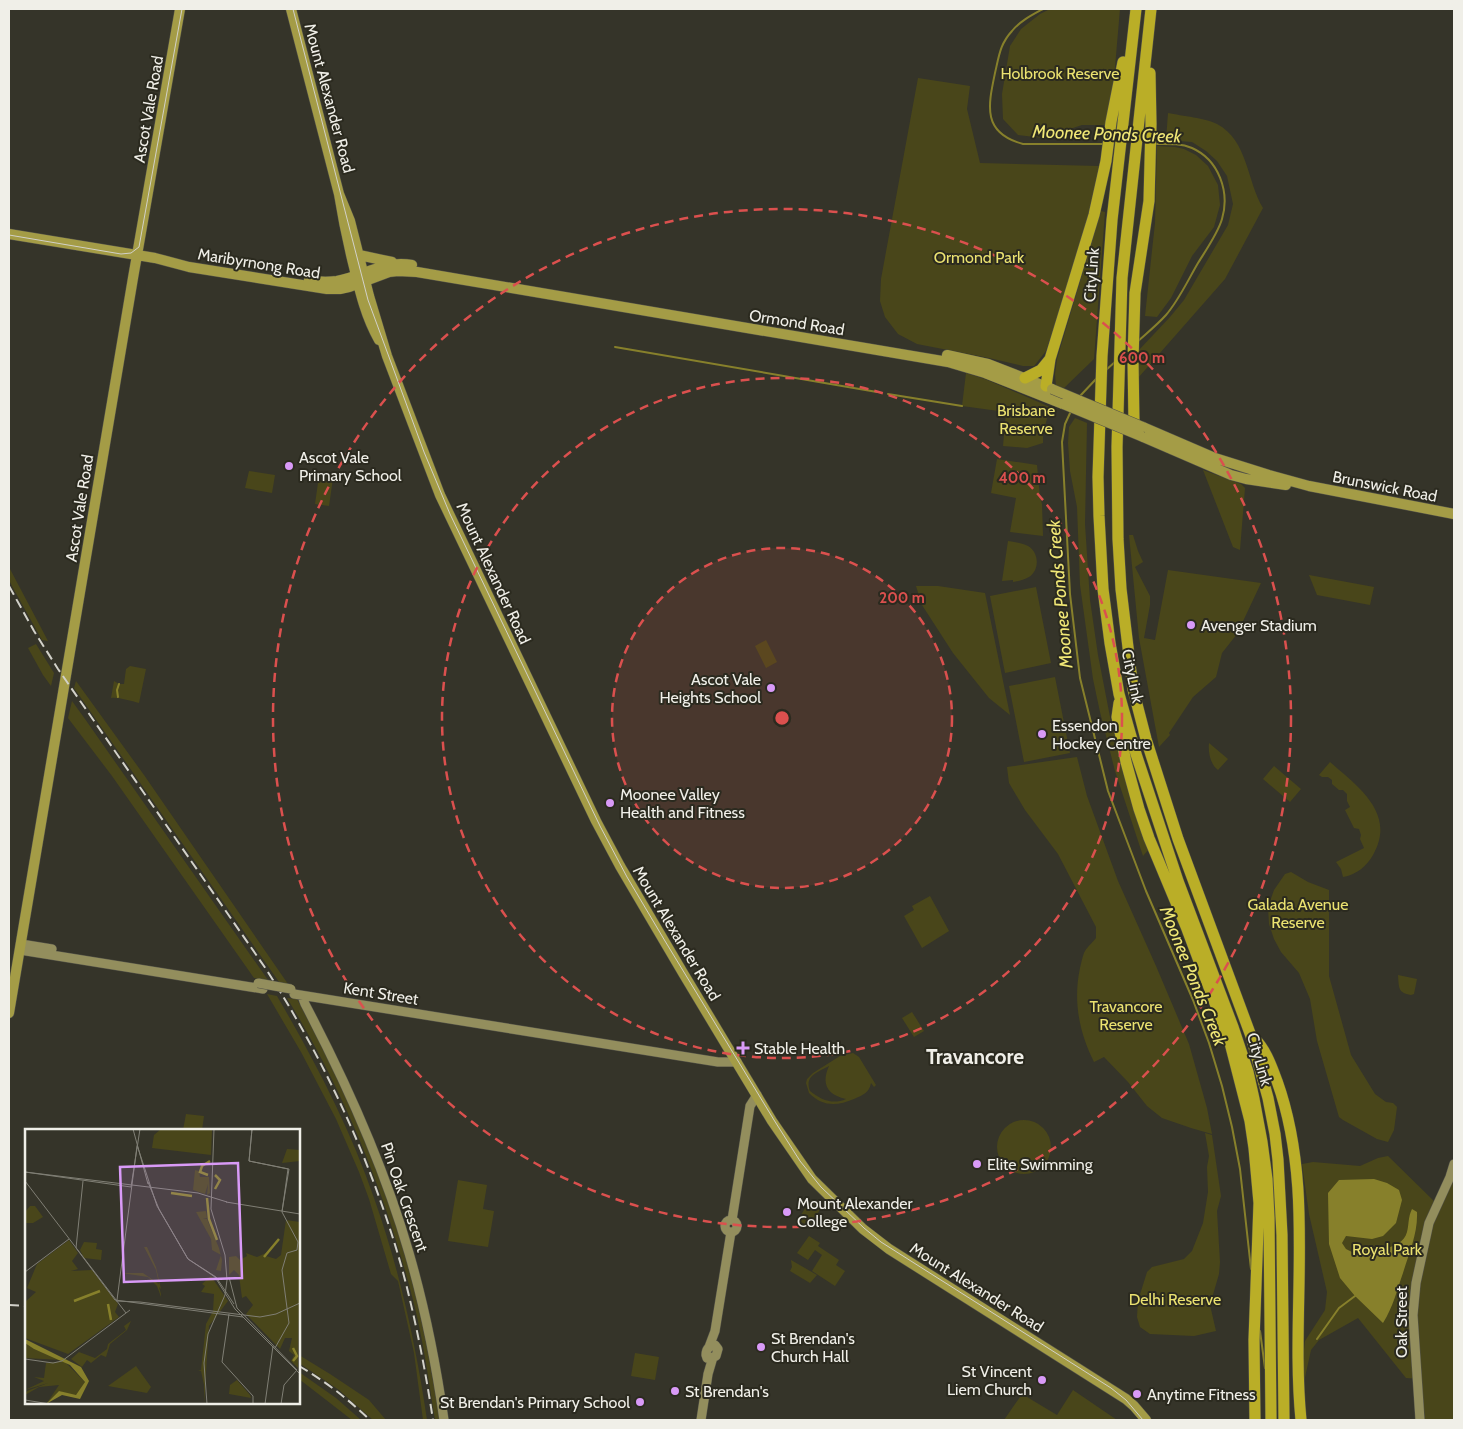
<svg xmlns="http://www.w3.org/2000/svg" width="1463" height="1429" font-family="Cabin,sans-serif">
<rect width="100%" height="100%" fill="#353429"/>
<path fill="#49461a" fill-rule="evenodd" d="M1050,9H1120L1110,125H1082L1043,138L1018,135L1003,119L1002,94L1010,46L1021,29L1040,14Z
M918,78L970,86L967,109L980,163L1099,166L1086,231L1046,351L1034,366H1023L989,358L917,344L898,334L885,317L880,301L881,279Z
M1168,113C1182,116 1206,118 1217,124C1248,140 1247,182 1263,208L1225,279L1138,378V351L1170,317L1184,300L1228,225L1233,204L1227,176L1217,161L1206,151L1192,142L1166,140Z
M1157,146L1175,147L1184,149L1196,155L1208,166L1218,185L1220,205L1214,227L1192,256L1171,298L1157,317L1145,316L1155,223Z
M1101,211L1105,212L1094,359L1064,388L1056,386L1055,374L1057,359Z
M966,373L985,379L1050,407L1043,434V443L1027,448L1003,446L1006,412L962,406Z
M1075,418L1087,423L1085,524L1090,600L1098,655L1112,727L1149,849L1143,856L1115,771L1100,712L1093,679L1080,585L1077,507L1070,471L1068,443L1069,427Z
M997,459L1037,465L1040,497L1042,504L1043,536L1010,532L1016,498L991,493Z
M1203,470L1241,484L1245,488L1240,550L1233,547Z
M249,471L275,475L272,493L245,488Z
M319,476L333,478L329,506L315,504Z
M1129,535H1133L1138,551L1143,562L1135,567L1150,596V605L1144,638L1155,640L1168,570L1261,583L1237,634L1222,653L1216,677L1193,697L1169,733L1170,735L1159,747L1139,638Z
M1008,541C1014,542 1022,543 1028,546C1039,552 1040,570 1029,577C1024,580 1019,581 1013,582V580L1002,581Z
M9,567L10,569L48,641L42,640L13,588L9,580Z
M1309,575L1374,587L1370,605L1317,595Z
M916,586H938L985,593L1010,715L989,698L953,653L922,605Z
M1036,587L1051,663L1005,673L990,596Z
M766,640L777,662L766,668L755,646Z
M36,644L54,673L51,686L43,675L28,648Z
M130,666L146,669L139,703C131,701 118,697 111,698L114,681L119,684H124L126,669Z
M1055,677L1070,753L1024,762L1009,686Z
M76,681L144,775L288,984L279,982L74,688Z
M72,701L85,719L268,980L254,978L112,776L68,718Z
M1209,743L1228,759L1218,770C1210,764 1208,752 1209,743Z
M1077,757L1087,796L1118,881L1156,966L1189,1044L1207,1108L1212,1134L1191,1128L1162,1118L1147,1106L1128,1082L1104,1057L1094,1062C1079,1032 1073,1001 1080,968C1081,964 1082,958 1084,953C1086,948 1092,943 1096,938V927L1058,854L1025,810L1009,783L1007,767Z
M1330,762C1357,786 1397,813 1373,855C1367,866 1356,875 1343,877L1341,869L1336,862L1364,848L1360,839L1361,835L1359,829L1354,828L1345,810L1350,807L1347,801V794L1343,790H1339L1332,784V780L1328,777H1322L1319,775Z
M1274,766L1301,789L1290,802L1263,779Z
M1291,872L1308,882L1329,890V976L1351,1055L1375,1094L1386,1102L1393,1103L1397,1107L1394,1130L1388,1142L1377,1139L1343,1120L1339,1117L1317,1041L1310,999L1299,973L1281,952L1274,939L1269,924L1268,907L1274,890L1285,874Z
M930,896L949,931L922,948L904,916L914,910L912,906Z
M1398,975L1417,979L1414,994L1411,995C1398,993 1399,988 1398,975Z
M267,994L277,996C315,1061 350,1128 374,1198C400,1271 416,1345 427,1420H423L414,1353L398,1281L391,1274L369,1199L359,1172L336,1119L301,1052Z
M287,998L297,999C309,1023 322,1046 334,1070C380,1163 412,1263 430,1364C433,1383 437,1401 440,1420H435C429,1383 424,1345 415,1308C388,1199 346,1094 287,998Z
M912,1012L924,1031L914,1037L902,1018Z
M853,1053L859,1057L876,1085L874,1087L871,1083C869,1093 863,1095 854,1099C837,1106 823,1107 809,1093L806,1083L807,1079L813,1073L840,1056ZM829,1066C821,1084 827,1095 846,1099C833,1105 821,1100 810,1091C804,1076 818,1072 829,1066Z
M186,1114L204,1116L202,1130H183Z
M997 1147a27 27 0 1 1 54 0a27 27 0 1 1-54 0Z
M1205,1133L1212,1135L1221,1196L1217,1211L1220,1262L1219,1274L1210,1305L1216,1331L1194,1336L1150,1334L1140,1327L1137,1317L1138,1301L1147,1272L1152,1267L1184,1259L1192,1251L1203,1223L1208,1192L1207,1167L1209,1156Z
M1388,1156L1439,1206L1454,1174V1420H1425L1421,1379L1406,1378L1358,1318L1319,1340L1311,1350L1304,1382L1303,1357L1305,1341L1325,1310L1327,1292L1309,1214L1302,1164L1313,1162L1360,1166L1378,1158Z
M458,1180L487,1185L483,1209L494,1211L488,1247L448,1241Z
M810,1200L821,1208L809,1227L798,1220Z
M809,1236L820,1243L818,1246L839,1260L836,1265L845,1271L835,1286L812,1271L822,1255L815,1250L808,1260L797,1253Z
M791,1260L817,1275L810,1283L790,1271L792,1267Z
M635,1353L659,1357L655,1380L631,1376Z
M299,1355L330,1374L369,1400L386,1420H373L339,1390L299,1363Z
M299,1372L336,1398L361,1420H352L299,1379Z
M1073,1390L1117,1420H1004L1022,1394L1057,1415Z"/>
<path fill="#87802b" d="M1374,1179L1387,1183L1399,1190L1402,1200L1396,1223L1383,1236L1372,1239L1346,1236L1342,1243L1346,1249L1352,1252C1368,1250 1402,1252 1407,1232C1409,1224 1408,1217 1412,1209L1417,1212C1418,1233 1409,1253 1403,1273C1397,1290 1393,1307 1383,1323L1355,1296L1340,1278L1329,1244L1328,1193L1339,1180Z"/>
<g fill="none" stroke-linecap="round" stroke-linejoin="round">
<path stroke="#87802b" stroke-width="2" d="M1043,9C1032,15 1020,21 1012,31C1000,44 999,56 995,73C988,106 982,133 1023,144H1104
M1138,341C1147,333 1157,325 1166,315C1179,300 1188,280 1198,263C1206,250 1218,233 1222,219C1230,192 1219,160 1192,148C1180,143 1167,144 1154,144
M615,347L877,392
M1106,370L1116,361
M888,394L962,406
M1080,396L1097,378
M1071,411L1065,424L1062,442L1070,594L1080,678L1108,791L1146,891L1193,1000L1209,1043L1222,1086L1232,1127L1240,1169L1251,1269
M118,697L117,690L119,684
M1260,1331L1265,1368
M1317,1339L1339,1308L1355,1296"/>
<defs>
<path id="secondary" d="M21,944L52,949
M20,950L263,989
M294,994L718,1062H737
M302,996L305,1004C347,1084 384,1166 409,1253C425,1308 436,1364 444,1420
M732,1220L750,1106L757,1095
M725 1226a6 6 0 1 1 12 0a6 6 0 1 1-12 0Z
M715,1345L718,1349L716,1356L712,1358H707L706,1355C706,1349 709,1346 715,1345Z
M709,1347L715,1331L731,1232
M701,1420L708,1374L713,1357
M1420,1420L1413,1315L1416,1283L1429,1223L1450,1177L1454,1164"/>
<path id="primary" d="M291,9L339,194C343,219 348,243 354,267C360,292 366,317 379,340
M339,194L350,221L369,296L387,356L440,495L596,821L620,866L683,973L772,1121L812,1179L863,1229L889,1249L1126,1399L1134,1406L1146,1420
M9,234L155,258L189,267L327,289H340L349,287L389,272L398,271L417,272L948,362L985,373L1063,404
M359,255L392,262
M309,280C318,282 328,282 337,281C364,276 383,260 412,265
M947,355L988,364L1052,389
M1143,427L1215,458L1269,475L1309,486L1454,514
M1143,437L1231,475L1246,479L1286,485
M9,1013L133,278L180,9"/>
<path id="highway" d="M1136,9L1112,220L1102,356L1098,477L1099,516L1103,589L1110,643L1119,694L1136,754L1178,881L1233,1027L1248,1072L1254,1099L1262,1142L1267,1179L1269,1218L1271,1420
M1151,9L1122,278L1117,447L1118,539L1121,589L1133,689L1146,739L1178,839L1251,1036L1268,1098L1275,1134L1278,1160L1282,1235L1284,1420
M1025,378L1041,370L1050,359
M1046,386L1050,359L1094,215L1106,161L1111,122L1123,62
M1134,423L1133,360L1135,293L1149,201L1151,124L1150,73
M1119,703L1117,717L1126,762L1139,809L1149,838L1187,929L1230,1043L1250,1121L1254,1148L1259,1203L1254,1340L1255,1420
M1254,1038C1266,1050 1271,1065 1277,1081C1316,1190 1290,1308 1301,1420"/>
</defs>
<use href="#secondary" stroke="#545349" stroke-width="10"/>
<use href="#primary" stroke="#545349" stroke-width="11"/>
<use href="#highway" stroke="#545349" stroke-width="12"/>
<use href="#secondary" stroke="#938e5d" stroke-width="9"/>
<use href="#primary" stroke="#a49c46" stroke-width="10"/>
<use href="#highway" stroke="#baae27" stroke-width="11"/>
<path stroke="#d2d1c9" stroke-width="1" d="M293,9L368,300L424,452L450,514L600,826L627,877L665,941L774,1120L800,1161L821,1187L864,1228L881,1242L1111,1388L1126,1400L1143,1420
M9,235L121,254L131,253L139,247L182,9"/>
<path stroke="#d2d1c9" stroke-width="2" stroke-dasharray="10 5" stroke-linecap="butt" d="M9,586L34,631L58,669L266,969C325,1061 371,1160 401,1265C415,1316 425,1368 433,1420
M9,1305L26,1306
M299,1366C325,1381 348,1399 370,1420"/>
<defs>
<path id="secondary-bridge" d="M258,983L291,989"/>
<path id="primary-bridge" d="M1052,389L1143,427
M1063,404L1143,437"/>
</defs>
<use href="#secondary-bridge" stroke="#545349" stroke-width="10" stroke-linecap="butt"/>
<use href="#primary-bridge" stroke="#545349" stroke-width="11" stroke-linecap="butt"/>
<use href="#secondary-bridge" stroke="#938e5d" stroke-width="9"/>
<use href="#primary-bridge" stroke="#a49c46" stroke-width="10"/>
</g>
<circle cx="782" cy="718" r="170" fill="#db504e" fill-opacity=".12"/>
<g fill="none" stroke="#db504e" stroke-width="2.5" stroke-dasharray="9 6">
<circle cx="782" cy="718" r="170"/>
<circle cx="782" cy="718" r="340"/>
<circle cx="782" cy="718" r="509"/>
</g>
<g fill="#d99af7" stroke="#2b2a1f" stroke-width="2">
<circle cx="289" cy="466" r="5"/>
<circle cx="1191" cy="625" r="5"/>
<circle cx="771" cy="688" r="5"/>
<circle cx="1042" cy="734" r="5"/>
<circle cx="610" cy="803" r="5"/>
<path d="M740.5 1040.5h5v5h5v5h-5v5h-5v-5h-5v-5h5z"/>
<circle cx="977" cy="1164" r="5"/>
<circle cx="787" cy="1212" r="5"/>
<circle cx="761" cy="1347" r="5"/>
<circle cx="1042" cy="1380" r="5"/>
<circle cx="675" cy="1391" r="5"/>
<circle cx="1137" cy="1394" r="5"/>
<circle cx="640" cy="1402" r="5"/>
</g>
<g text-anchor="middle" stroke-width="4" stroke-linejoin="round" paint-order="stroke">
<g font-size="16" fill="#ebe270" stroke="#2b2a1f">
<text x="1060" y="79">Holbrook Reserve</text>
<text x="979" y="263">Ormond Park</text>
<text x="1026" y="416">Brisbane<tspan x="1026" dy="18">Reserve</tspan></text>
<text x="1298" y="910">Galada Avenue<tspan x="1298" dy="18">Reserve</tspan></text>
<text x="1126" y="1012">Travancore<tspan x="1126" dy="18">Reserve</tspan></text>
<text x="1387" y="1255">Royal Park</text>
<text x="1175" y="1305">Delhi Reserve</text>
</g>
<g font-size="16" fill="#f0efe8" stroke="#2b2a1f">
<text transform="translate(330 98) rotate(75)" y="6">Mount Alexander Road</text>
<text transform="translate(148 109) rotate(-80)" y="6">Ascot Vale Road</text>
<text transform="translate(259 263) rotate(9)" y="6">Maribyrnong Road</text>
<text transform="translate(1091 275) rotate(-86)" y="6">CityLink</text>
<text transform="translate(797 322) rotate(9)" y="6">Ormond Road</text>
<text transform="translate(1385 486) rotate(11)" y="6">Brunswick Road</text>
<text transform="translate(79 508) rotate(-81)" y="6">Ascot Vale Road</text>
<text transform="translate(494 573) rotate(65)" y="6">Mount Alexander Road</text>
<text transform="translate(1133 676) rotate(78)" y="6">CityLink</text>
<text transform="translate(677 933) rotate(59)" y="6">Mount Alexander Road</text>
<text transform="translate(381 993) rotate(9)" y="6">Kent Street</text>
<text transform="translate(1260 1059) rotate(74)" y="6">CityLink</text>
<text transform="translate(405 1197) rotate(71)" y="6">Pin Oak Crescent</text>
<text transform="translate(977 1287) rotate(32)" y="6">Mount Alexander Road</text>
<text transform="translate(1401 1322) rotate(-90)" y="6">Oak Street</text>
</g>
<g font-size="16" fill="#f0efe8" stroke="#2b2a1f" text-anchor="start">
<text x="299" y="463">Ascot Vale<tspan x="299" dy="18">Primary School</tspan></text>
<text x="1201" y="631">Avenger Stadium</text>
<text x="761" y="685" text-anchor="end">Ascot Vale<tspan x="761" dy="18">Heights School</tspan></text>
<text x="1052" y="731">Essendon<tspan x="1052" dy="18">Hockey Centre</tspan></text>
<text x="620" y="800">Moonee Valley<tspan x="620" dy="18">Health and Fitness</tspan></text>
<text x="754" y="1054">Stable Health</text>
<text x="987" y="1170">Elite Swimming</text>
<text x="797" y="1209">Mount Alexander<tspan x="797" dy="18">College</tspan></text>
<text x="771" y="1344">St Brendan's<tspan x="771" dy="18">Church Hall</tspan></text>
<text x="1032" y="1377" text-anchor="end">St Vincent<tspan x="1032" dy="18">Liem Church</tspan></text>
<text x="685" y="1397">St Brendan's</text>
<text x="1147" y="1400">Anytime Fitness</text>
<text x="630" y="1408" text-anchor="end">St Brendan's Primary School</text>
</g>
<g font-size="18" font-style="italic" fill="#f0e776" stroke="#2b2a1f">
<text transform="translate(1107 134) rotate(2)" y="6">Moonee Ponds Creek</text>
<text transform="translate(1060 594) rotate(-95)" y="6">Moonee Ponds Creek</text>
<text transform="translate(1193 976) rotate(68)" y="6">Moonee Ponds Creek</text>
</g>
<g font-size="21" font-weight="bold" fill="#f0efe8" stroke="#2b2a1f">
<text x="975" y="1064">Travancore</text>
</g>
</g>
<g transform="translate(25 1129)">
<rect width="275" height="275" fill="#353429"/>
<path d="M136,0H187L186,26L127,19L129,6ZM262,20L275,21V32L257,34ZM170,41L174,42L175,48H184L185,64L182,66L183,55L180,65L168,61ZM5,77H10L18,88L8,94H0V83ZM181,82L182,89L178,90H182L194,119L197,131L196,142L191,141L196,126L187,121L186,110L171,83ZM261,91L275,93L273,239L266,232L269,226L264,222L267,209H260L255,220L221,185L228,176L221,167L217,169L214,146L209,141L204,146V128L211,127L215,131L222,127L221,124L232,128L243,123L241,127L251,130L256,126ZM44,111L53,124L47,132L53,140L46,142L67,141L93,175L90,183L94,188L43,225L0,209V173L11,163L2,159L12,135ZM59,113L72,114L71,120L77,121L76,131L59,129L55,121ZM119,118H122L131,138L138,169L136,160L134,158L136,165V168L132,157L123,148L96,144H118L134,155L131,141ZM186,147L203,172L184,197L179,275V256L176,242H173L176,241L181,195L188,182L189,165L176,163L180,157L177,155ZM106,192L102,201L85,215L81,228L76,226L66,234L62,231L57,238L46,230L54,223L70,229L82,220L83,215L101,201L99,197ZM0,214L9,220L36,231L0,229ZM39,232L60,253L54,264L49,267L34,262L22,274L34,256L14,258L0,266L2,262L23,254L0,261L19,252L9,248L19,249L21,234ZM111,237L126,258L122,264L83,257ZM212,251L225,266L226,269L204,265L205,256Z" fill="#49461a"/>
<path d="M0,210L56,238L64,252L55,270L37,266L21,275L34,262L51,266L60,253L45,236L9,220L0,214Z" fill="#87802b"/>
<path fill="none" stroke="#87802b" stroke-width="2.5" d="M183,46L175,43L177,37L185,32M190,60L195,51L190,46M146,64L167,67M182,69L184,90L192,111M239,128L254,110M49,172L75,162M83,175L86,191M268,232L272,227L268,219"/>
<path fill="none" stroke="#807f75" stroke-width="1" d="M108,0L123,55M227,0L224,32L264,40L257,82M227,0L224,32L263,40L257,83L273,113L272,121L262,124L257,141L264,194L250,219M112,16L132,77L163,130L190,148L210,180L275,245M0,43L173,64L202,73M0,43L106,58L115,0M0,52L101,184M58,52L51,119L90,171L218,188M123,53L134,80L163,130L191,148L209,175M201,73L275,85M0,143L44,110M204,148L212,179L272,241L259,256L256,275M92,171L112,17M91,172L115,173M115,173L235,188L251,185L275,174M0,230L28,234L37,232L105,181M197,233L228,267V275M197,233L204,185M0,271L25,275M182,275L179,234L183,205L200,166L202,151L200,126L186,80L189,0M240,275L248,217"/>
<path fill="#d99af7" fill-opacity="0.15" stroke="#d99af7" stroke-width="2.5" d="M213,34L217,149L99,153L95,38Z"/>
<rect width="275" height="275" fill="none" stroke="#f0efe8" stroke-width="2.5"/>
</g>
<circle cx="782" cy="718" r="8" fill="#db504e" stroke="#2b2a1f" stroke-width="2.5"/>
<g font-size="15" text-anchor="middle" font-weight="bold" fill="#db504e" stroke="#2b2a1f" stroke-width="4" stroke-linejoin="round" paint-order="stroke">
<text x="1142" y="363">600 m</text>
<text x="1022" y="483">400 m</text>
<text x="902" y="603">200 m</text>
</g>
<rect width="1463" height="1429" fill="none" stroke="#f0efe8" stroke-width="20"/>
</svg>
